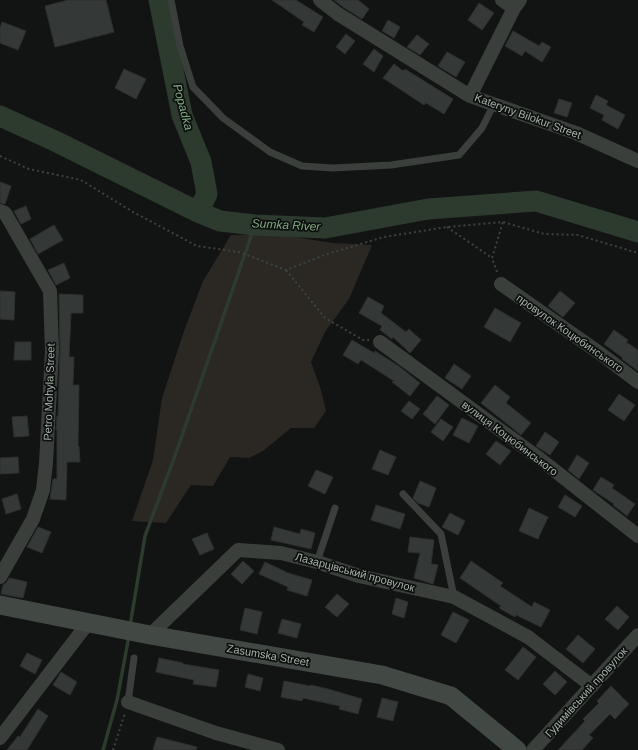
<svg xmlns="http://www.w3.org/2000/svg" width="638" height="750" font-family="Arial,sans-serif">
<rect width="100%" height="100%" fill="#121313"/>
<path fill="#2b2823" d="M231,235H283L332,243L372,245L349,299L325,332L311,362L321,390L326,411L314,428H291L263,451L249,458L230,457L213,486L191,485L166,523L132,521L153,460L162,398L184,331L203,281Z"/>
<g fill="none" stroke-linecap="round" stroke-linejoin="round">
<path stroke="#2c3b2d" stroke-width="3.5" d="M130,626L145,536L176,453L255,225
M103,750L117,700L129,636"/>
<path stroke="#2c3b2d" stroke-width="21" d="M159,0L182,115L201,162L207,194L198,212
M0,116L55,141L198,212L220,221L255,225L325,228L428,209L536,201L638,232"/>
</g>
<path fill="#343836" stroke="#2c2f2e" d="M68,0H106L114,32L55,47L45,6Z
M272,0H296L323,17L314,32L302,25L304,22Z
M334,0H358L369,9L362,19L343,7Z
M479,3L494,13L482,30L468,20Z
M388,20L400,27L394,38L382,31Z
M2,22L26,31L18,50L0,43V28Z
M513,31L539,46L542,42L551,47L542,62L525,51L522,56L505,46Z
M346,34L355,41L345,54L336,47Z
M417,35L429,44L420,55L407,47Z
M374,49L383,56L374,72L363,64Z
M447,52L465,62L456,77L438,66Z
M394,64L403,71L405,69L453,99L444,114L426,103L424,105L383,78Z
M124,69L146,79L136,99L115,88Z
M596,95L608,101L606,105L625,115L618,129L602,120L604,115L590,108Z
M559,99L572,103L567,117L554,113Z
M0,182L11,186L5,204L0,203Z
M26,206L31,219L21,224L14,211Z
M54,225L63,240L38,254L30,239Z
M64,263L70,278L56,285L48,270Z
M0,291L15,292L14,320L0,319Z
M560,291L575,303L563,317L548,306Z
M59,294L83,295V313H71L69,357H74L73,385H79L78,446H79L80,462H67L66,500L50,499L53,479H57V430H56L57,416H58L60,351Z
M368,297L384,306L381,313L406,332L409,329L421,340L410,353L393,337L392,339L380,330L382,326L359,313Z
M495,308L521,323L510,342L484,327Z
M614,330L628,340L626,342L638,350V371L622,359L623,358L604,344Z
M352,340L374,353L375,351L400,367L420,383L410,396L392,382L394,381L361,360L358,364L343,355Z
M15,342H31V360H14Z
M454,364L471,376L462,389L445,378Z
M495,385L510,397L506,403L531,423L521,435L481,403Z
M619,394L635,405L624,421L608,410Z
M437,396L449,405L435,424L423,414Z
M409,401L420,409L412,419L401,411Z
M27,416L29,436L14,437L12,417Z
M462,418L478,426L469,443L453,435Z
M441,419L453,427L443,441L431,432Z
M545,432L559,442L550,455L536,446Z
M496,441L511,451L500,465L486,454Z
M380,450L396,457L388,475L372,469Z
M577,455L589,463L579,479L568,470Z
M18,457L19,473L0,474V458Z
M316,470L333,477L325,494L308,486Z
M601,477L614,485L612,488L635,504L627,516L613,505L614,504L593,490Z
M420,481L436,488L429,507L418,503L413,498Z
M17,494L21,509L6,514L2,499Z
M565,495L582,506L575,517L558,507Z
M376,505L405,514L400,529L371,520Z
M529,508L548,517L538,539L519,531Z
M450,513L465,521L458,535L442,527Z
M38,527L51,532L42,553L27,547Z
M274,527L300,534L301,529L315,533L311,549L271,540Z
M207,533L214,549L200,555L192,539Z
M410,537L434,540L431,564L438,565L433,584L414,578L420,553L408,552Z
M243,561L254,571L242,584L231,574Z
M471,561L503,583L500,586L532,607L534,602L550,610L541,627L516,615L515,617L499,608L501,606L460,578Z
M265,562L288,573L312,580L307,596L287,590L288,587L259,574Z
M9,578L27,582L23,598L1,594L3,585L7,582Z
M337,594L349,604L337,617L325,607Z
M396,598L408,602L404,618L392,614Z
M617,606L629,617L618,630L605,619Z
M245,608L262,612L257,634L240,630Z
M453,612L469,620L456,643L441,635Z
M282,619L301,624L297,638L278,633Z
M578,635L595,649L583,663L566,649Z
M523,647L536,657L518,680L505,670Z
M27,653L42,660L35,674L20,666Z
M159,658L183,663V664L219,670L216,687L193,684L194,680L156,672Z
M555,671L567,682L555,695L543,684Z
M61,672L77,682L70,695L53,685Z
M248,674L263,678L260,691L245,687Z
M284,681L310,686L311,685L328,689L362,699L358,714L339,709L340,706L303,698L302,701L281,697Z
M611,686L629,704L615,719L610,714L589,735L593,738L582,750H558L585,721L583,719L599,703L597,701Z
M382,698L398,702L393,721L377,717Z
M38,709L48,716L27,750H7L18,736L20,737Z
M157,737L197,747L196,750H153Z"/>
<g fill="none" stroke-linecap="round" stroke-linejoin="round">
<path stroke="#3d443f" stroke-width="2" stroke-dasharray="2 3" stroke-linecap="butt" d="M0,156L29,169L81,180L133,212L197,246L239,252L286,270L327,254L384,237L447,227L503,222L544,234L578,235L638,253
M447,227L492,258
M286,270L325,318L363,340H369
M497,272L492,258L503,222
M113,750L125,713"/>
<path stroke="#3a3f3c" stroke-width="7" d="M171,0L180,46L193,87L223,118L270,152L302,166L333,168L391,165L459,155L482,128L494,104
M403,494L441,534L454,597
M317,562L335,508
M128,702L134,658"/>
<path stroke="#3a3f3c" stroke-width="14" d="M320,0L338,14L470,96L576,133L638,161
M502,0L514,8
M470,96L514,8L520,0
M0,211L5,213L50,291L52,351L46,463L43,490L33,519L0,577
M501,284L601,354L638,382
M380,342L540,459L638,536
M150,635L238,550L281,553L317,562L359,576L454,597L528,637L592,686
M128,702L216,733L278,750
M0,738L88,623
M533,750L638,635"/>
<path stroke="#424844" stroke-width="19" d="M0,605L150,635L382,675L451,696L517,750"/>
</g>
<g text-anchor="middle" stroke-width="3.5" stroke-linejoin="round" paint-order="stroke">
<g font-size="11" fill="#a5b3a8" stroke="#0d0e0e">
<text transform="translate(528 116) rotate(20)" y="4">Kateryny Bilokur Street</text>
<text transform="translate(570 333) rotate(35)" y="4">провулок Коцюбинського</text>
<text transform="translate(49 392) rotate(-88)" y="4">Petro Mohyla Street</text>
<text transform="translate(510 438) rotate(37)" y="4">вулиця Коцюбинського</text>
<text transform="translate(355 572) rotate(15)" y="4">Лазарцівський провулок</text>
<text transform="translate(268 655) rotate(10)" y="4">Zasumska Street</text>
<text transform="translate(586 692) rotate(-48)" y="4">Гудимівський провулок</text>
</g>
<g font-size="12" font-style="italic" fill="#7eac7f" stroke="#0d0e0e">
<text transform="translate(183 107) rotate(75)" y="4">Popadka</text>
<text transform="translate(286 225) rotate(3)" y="4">Sumka River</text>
</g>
</g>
</svg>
